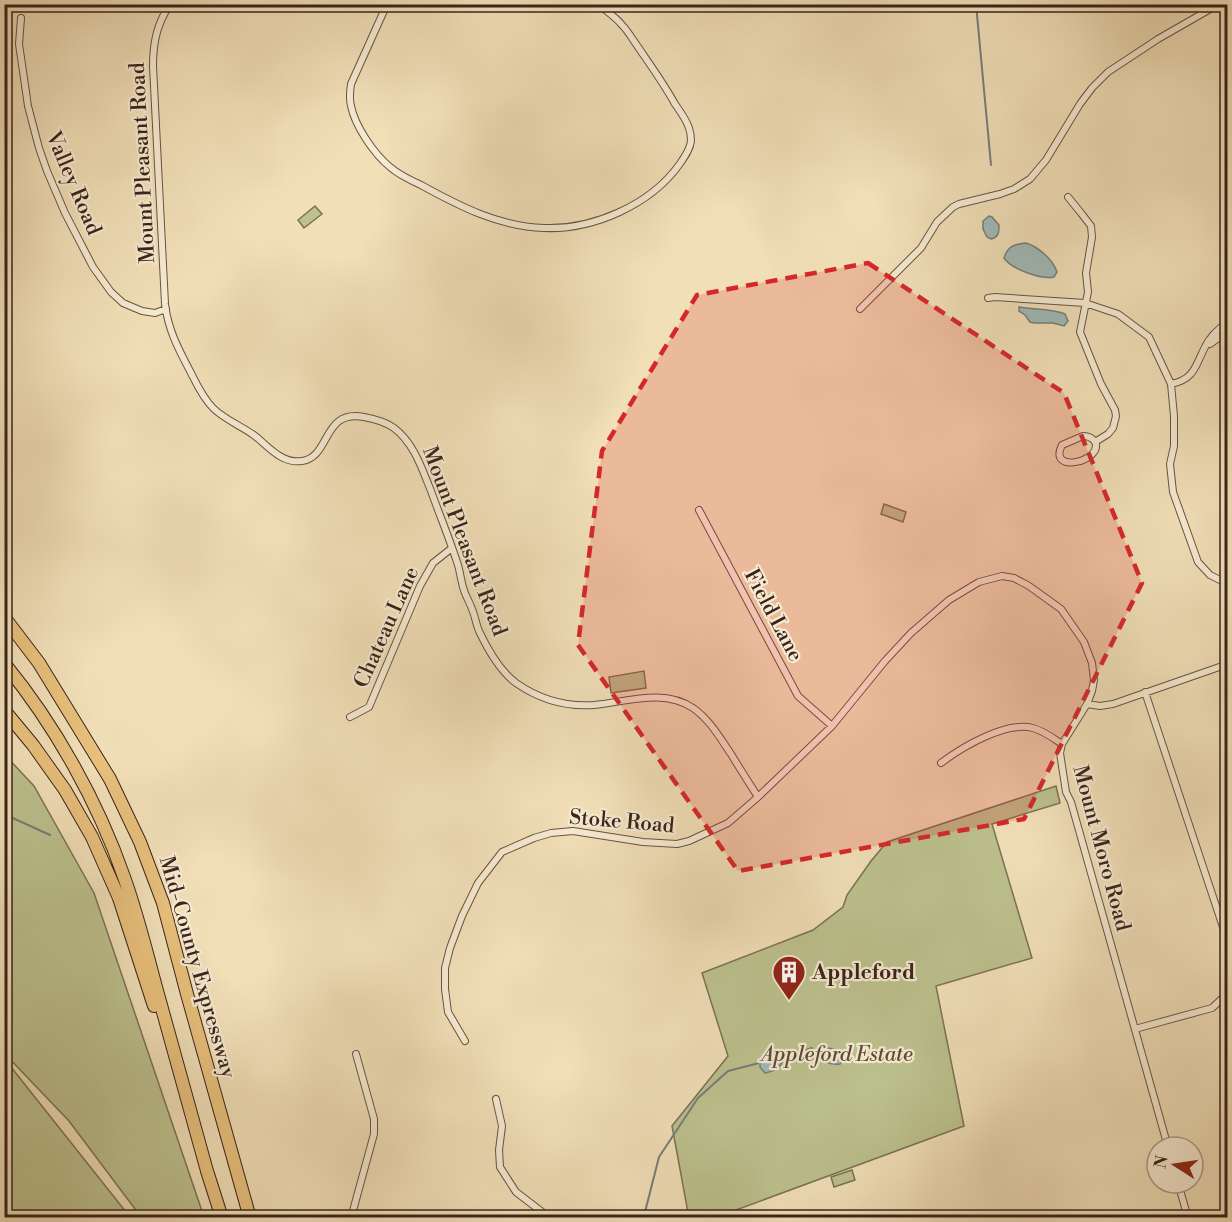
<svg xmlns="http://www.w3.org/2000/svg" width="1232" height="1222" font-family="'Libre Bodoni',serif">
<rect width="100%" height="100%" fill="#f1dfb8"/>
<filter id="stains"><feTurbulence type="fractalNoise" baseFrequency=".00333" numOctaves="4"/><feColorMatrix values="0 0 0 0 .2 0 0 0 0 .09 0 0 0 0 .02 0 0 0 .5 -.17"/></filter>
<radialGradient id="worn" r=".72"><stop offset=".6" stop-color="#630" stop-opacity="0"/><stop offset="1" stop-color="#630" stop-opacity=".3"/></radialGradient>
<path fill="#bcc18e" stroke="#7a7255" stroke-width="1.5" d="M315,206L322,214L304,228L298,220Z
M884,504L906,512L903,522L881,514Z
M644,671L646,688L611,693L609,677Z
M4,754L34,786L94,893L204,1217H141L69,1121L5,1054Z
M1056,786L1060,803L992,824L1032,958L936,986L964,1126L717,1217L689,1218L672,1126L728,1056L702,973L813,930L843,907L847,895L871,861L887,842Z
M5,1062L11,1067L130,1217H5Z
M852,1170L855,1180L834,1187L831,1177Z"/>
<path fill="#9fbab9" stroke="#767e7a" stroke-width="1.5" d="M989,216L992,217L999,225C999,232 999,237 991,239L987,237L983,229V221Z
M1026,243C1039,247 1053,260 1057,272L1054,277C1042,280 1011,269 1004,258C1008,246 1014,244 1026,243Z
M1019,307C1034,310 1050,308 1065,314L1068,321L1064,326L1053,323H1034L1030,322L1025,315L1019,311Z
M822,1047L839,1050L843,1054V1060L840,1064C830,1065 823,1063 819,1055Z
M778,1057H781L783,1061C778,1069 775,1071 765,1073L760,1067V1064L763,1061Z"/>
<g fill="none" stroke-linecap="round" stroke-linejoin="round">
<path stroke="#767e7a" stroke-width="2" d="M976,4L991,165
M4,814L50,835
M781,1058L812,1048
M430,1213L438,1218
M641,1218L645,1212L659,1157L698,1098L728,1071L763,1062"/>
<defs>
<path id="minor" d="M170,4C157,24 153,42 153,66L165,304C168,330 179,350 191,373C197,385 203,398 213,408C225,420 242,426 255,436C269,447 282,464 302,461C331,457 322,409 364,417C375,419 386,422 394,428C414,443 422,469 431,491C440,516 450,540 458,565C460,572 461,580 463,587C465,595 469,601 472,609C475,616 476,624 479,631C487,648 500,671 516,683C539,699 566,707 594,705C626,702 664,688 693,708C710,720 720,738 731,754C740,769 749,783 758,797
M387,4L351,84C350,91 349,99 351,106C355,126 374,154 390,167C399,175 410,180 421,185C459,206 500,227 544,228C593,230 650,205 679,165C684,158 690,150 691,141C691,137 690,131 689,128C686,119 680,111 675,104C664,84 651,66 638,47C633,40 628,31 622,25C616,17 606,11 598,4
M22,7L23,4
M21,18L19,44L28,106L39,148L47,171L65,213L93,267L111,292L123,303L142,311L155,313L166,309
M1068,197L1081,213L1091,226L1092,237L1086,273L1088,292L1080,332L1101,384L1115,410L1116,416L1113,428L1108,434L1095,442
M988,298L995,297L1085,303L1118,314L1149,337L1171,384L1174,416V446L1170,464L1173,492L1198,562L1210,575L1228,584
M860,309L921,248L937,222L953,207L959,204L1000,194L1014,189L1030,179L1046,160L1080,104L1092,88L1108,72L1158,39L1219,4
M1210,344L1228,331
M1171,384C1195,379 1195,366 1205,347C1210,336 1218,329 1228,322
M1083,436C1088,436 1092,437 1095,442C1104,461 1047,475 1062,445Z
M699,510L798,696L832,726
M1145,692L1228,942
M1087,704L1100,706L1113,704L1228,664
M350,717L369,707L420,586L433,563L452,548
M941,763C962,747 1006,721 1033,728C1044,731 1053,738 1062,744
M1135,1029L1212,1008L1228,993
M465,1041L448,1012L445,989V968L450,948L462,916L478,883L502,852L534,838L551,833L573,831L643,842L677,844L689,841L728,823L758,797L832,726L885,661L911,633L949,600L979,582L1002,576L1014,578L1029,586L1061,609L1084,642L1092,663L1094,680L1092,691L1087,704L1062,744L1060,753L1066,792L1071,802L1168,1147
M496,1099L502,1126L499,1150L500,1167L516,1192L550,1218
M1178,1183L1188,1218
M351,1218L374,1134V1119L356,1054"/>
<path id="motorway" d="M4,617L39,663L110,779L140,842L163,903L187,994L250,1218
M4,663C55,725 98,802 124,877C137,913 146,950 156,987C173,1048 190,1110 207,1171L222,1218
M4,710L33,745L65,790L92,837L119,898L154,1006"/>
</defs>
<use href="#minor" stroke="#675343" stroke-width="8"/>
<use href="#motorway" stroke="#39241c" stroke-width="14"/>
<use href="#minor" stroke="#f6ead1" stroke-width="6"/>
<use href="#motorway" stroke="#e8c07c" stroke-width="12"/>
</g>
<path fill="#d62828" fill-opacity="0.2" stroke="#d62828" stroke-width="4.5" stroke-dasharray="12 8" stroke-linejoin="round" d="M868,263L1064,393L1142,583L1024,819L738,871L578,645L602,451L697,295Z"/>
<defs>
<symbol id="building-pin" viewBox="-11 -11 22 30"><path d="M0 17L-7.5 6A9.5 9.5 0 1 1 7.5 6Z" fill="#8f2418" stroke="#f6ead1"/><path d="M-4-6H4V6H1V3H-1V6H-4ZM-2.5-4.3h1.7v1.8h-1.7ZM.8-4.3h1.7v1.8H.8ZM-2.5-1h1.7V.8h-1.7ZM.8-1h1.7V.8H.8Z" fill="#fff"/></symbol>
</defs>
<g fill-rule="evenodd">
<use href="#building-pin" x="770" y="953" width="38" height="52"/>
</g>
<g text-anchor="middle" stroke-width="4.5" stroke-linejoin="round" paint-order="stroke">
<g font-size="21" fill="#39241c" stroke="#f6ead1">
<text transform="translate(142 163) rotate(-93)" y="7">Mount Pleasant Road</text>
<text transform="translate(74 183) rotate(67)" y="7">Valley Road</text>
<text transform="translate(465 541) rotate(69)" y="7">Mount Pleasant Road</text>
<text transform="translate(774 615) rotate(62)" y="7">Field Lane</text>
<text transform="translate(386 627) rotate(-66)" y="7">Chateau Lane</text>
<text transform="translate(622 821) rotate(5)" y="7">Stoke Road</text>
<text transform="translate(1102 848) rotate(75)" y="7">Mount Moro Road</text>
<text transform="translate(198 967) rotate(74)" y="7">Mid-County Expressway</text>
</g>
<g font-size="21" font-weight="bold" fill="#39241c" stroke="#f6ead1" text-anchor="start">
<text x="812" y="979">Appleford</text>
</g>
<g font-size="21" font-style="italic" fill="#5a4b38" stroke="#f6ead1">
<text x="837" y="1061">Appleford Estate</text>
</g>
</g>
<rect width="1232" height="1222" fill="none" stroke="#f1dfb8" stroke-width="24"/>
<rect x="6" y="6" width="1220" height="1210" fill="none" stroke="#39241c" stroke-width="3"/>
<rect x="12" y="12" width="1208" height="1198" fill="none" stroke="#39241c" stroke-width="1.5"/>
<g transform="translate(1175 1165) rotate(282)"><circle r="28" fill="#f6ead1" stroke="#aa9b89" stroke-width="1.5"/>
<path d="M0-4.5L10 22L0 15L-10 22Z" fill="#8f2418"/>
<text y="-9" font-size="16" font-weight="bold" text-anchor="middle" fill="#39241c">N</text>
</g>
<rect width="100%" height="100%" filter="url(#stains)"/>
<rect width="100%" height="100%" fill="url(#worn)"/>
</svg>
